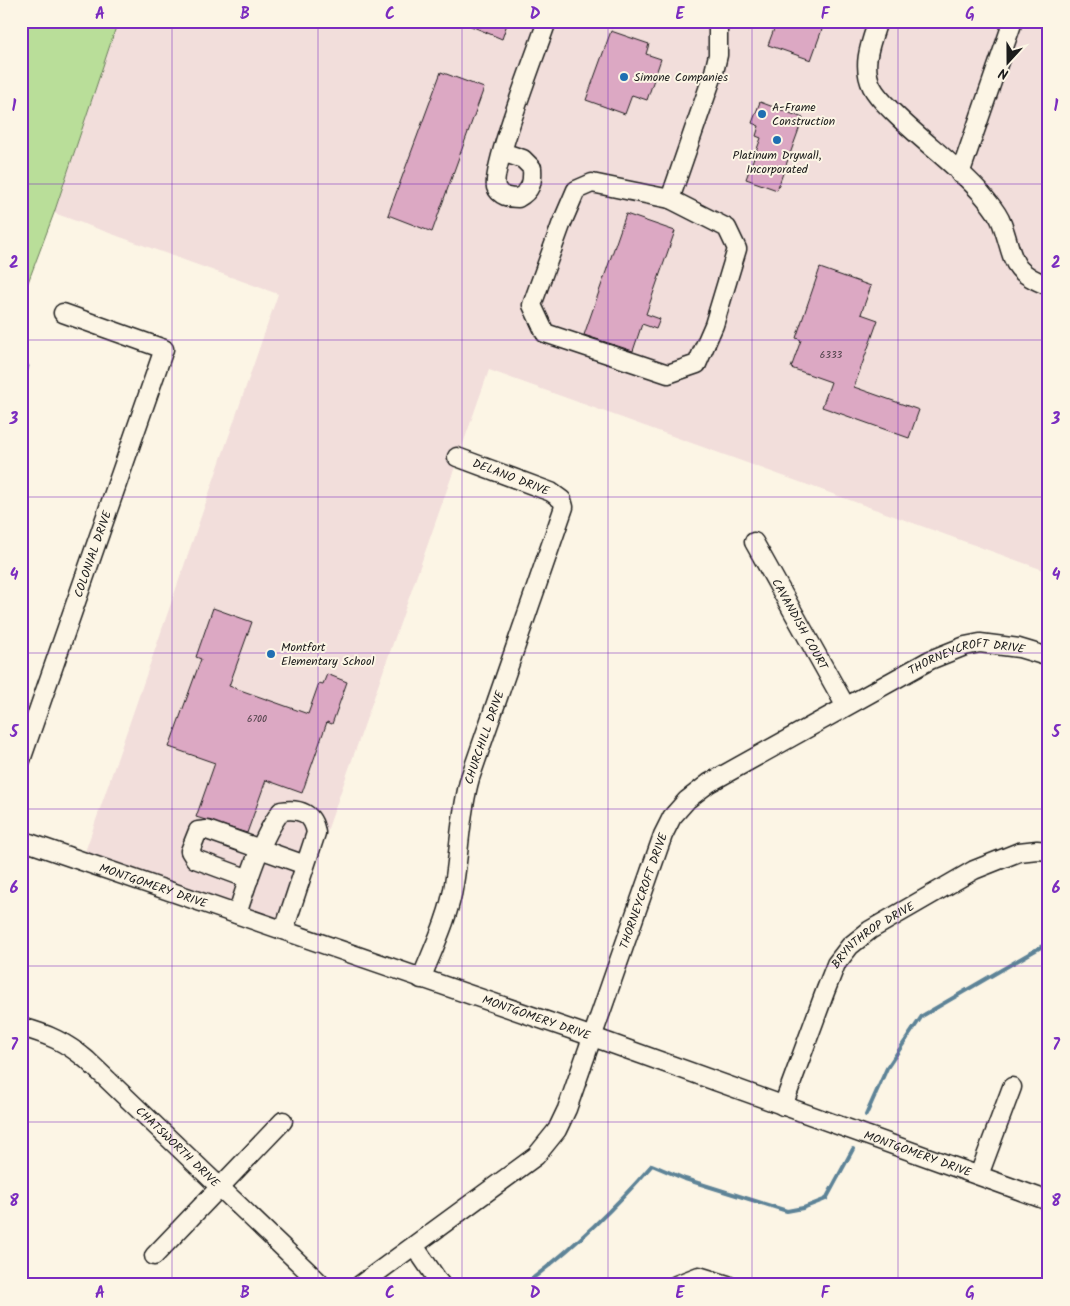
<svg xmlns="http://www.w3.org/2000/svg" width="1070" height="1306" font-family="Kalam,sans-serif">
<rect width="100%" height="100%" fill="#fcf5e5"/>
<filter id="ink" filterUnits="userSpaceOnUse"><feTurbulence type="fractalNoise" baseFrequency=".02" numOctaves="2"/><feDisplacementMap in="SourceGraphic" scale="10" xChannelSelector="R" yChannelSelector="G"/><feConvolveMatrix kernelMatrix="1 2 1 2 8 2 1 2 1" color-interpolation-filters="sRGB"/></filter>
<g filter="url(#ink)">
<path fill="#f2dedb" d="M118,21H1049V572L489,370L293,928L85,852L278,294L54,213Z"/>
<path fill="#b9de99" stroke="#6a7d5a" d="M21,21H118L54,213L21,301Z"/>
<path fill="#89c7e9" stroke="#5d8397" d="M21,355L29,366L21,394Z"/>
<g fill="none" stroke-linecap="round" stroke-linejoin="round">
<path stroke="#5d8397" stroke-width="4" d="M866,1115L887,1068L922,1016L1046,944L1049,935
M524,1285C571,1250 614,1209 652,1165L685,1179L787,1211L803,1208L826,1199L853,1149"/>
</g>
<path fill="#dca8c3" stroke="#1c1c1c" d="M459,21H508L502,39Z
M777,21H825L811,60L768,45Z
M611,31L649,44L646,54L661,59L647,100L632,95L625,114L586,100Z
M441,72L484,88L432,232L388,215Z
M760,102L803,118L777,190L746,179L761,138L756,136L759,126L752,123Z
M626,214L675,231L646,314L660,319L656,329L642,324L633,351L584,335Z
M820,268L871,286L861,314L878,320L854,387L919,410L909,438L822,407L831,382L791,368L801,340L796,338Z
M213,608L252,622L229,686L308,714L319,683L323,684L327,674L347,682L332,724L327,722L302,793L266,780L247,833L196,817L215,763L169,747L201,659L196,657Z"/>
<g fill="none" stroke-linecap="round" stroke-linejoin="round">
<defs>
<g id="minor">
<path d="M878,21C871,42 861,65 872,87C877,97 886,105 894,113C922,141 955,164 981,193C988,202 998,212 1002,224C1015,259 1008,271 1049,286"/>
<path d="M502,152L523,159L532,168C533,183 531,191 518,198C510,198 499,196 496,187C491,168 538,48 547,21"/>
<path d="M960,174L1013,21"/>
<path d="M592,183L670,199L727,228L737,249L714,325L697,364L668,374L545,333L532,305L561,225L576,190Z"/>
<path d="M670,199L714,72L718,55V21"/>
<path id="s1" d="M754,542L845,705"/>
<path id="s2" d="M21,760L164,349L63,313"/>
<path id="s3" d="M21,840L593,1037L1049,1201"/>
<path d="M249,879L195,859L190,851L198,831L207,830L305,865"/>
<path d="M237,914C249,878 259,842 281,811C300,808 313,813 316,833L284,930"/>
<path id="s4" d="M421,979C433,949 449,917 454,884C460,848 460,813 470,778L564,507L562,500L551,492L457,457"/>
<path id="s5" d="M21,1027C47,1034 66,1042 87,1060L322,1285"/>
<path id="s6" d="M783,1106L825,992L836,964L850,946L870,930L974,870L1019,852L1037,850L1049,851"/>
<path d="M979,1175L1012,1087"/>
<path d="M415,1247L441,1285"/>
<path d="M154,1256L283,1121"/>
<path id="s7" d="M360,1285L536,1156L557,1130L567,1109L663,835L672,817L687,800L709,783L930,660L965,646L980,643L1019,648L1049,657"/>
<path d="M676,1285L699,1276L728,1285"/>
</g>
</defs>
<use href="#minor" stroke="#1c1c1c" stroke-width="21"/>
<use href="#minor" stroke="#fcf5e5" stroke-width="18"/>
</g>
</g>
<path fill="none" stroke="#7b2cbf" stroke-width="1" stroke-opacity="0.55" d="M172,21V1285M318,21V1285M462,21V1285M608,21V1285M752,21V1285M898,21V1285M21,184H1049M21,340H1049M21,497H1049M21,653H1049M21,809H1049M21,966H1049M21,1122H1049"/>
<g fill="#1f6fb2" stroke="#fcf5e5" stroke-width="2">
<circle cx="624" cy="77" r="5"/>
<circle cx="762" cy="114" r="5"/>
<circle cx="777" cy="140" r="5"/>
<circle cx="271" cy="654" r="5"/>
</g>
<g text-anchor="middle" stroke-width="4" stroke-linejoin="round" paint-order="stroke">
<g font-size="10" fill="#4c3f46">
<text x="831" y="358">6333</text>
<text x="257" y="722">6700</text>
</g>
<g font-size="12" fill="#1c1c1c" stroke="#fcf5e5" text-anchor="start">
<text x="634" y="81">Simone Companies</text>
<text x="772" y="111">A-Frame<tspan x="772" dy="14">Construction</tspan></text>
<text x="777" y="159" text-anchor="middle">Platinum Drywall,<tspan x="777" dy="14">Incorporated</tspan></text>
<text x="281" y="651">Montfort<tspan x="281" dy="14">Elementary School</tspan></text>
</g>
<g font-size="12" fill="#1c1c1c" stroke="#fcf5e5">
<text transform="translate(511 477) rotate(21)" y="4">DELANO DRIVE</text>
<text dy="4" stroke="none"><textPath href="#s2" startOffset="218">COLONIAL DRIVE</textPath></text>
<text dy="4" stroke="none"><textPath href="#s1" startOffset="94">CAVANDISH COURT</textPath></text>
<text dy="4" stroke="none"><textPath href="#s7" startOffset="926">THORNEYCROFT DRIVE</textPath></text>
<text dy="4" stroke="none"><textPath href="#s4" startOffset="251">CHURCHILL DRIVE</textPath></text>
<text dy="4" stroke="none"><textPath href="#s3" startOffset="140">MONTGOMERY DRIVE</textPath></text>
<text dy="4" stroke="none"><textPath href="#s7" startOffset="506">THORNEYCROFT DRIVE</textPath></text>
<text dy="4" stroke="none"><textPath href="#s6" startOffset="199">BRYNTHROP DRIVE</textPath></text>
<text dy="4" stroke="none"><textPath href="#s3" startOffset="545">MONTGOMERY DRIVE</textPath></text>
<text dy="4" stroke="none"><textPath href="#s5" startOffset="200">CHATSWORTH DRIVE</textPath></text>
<text dy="4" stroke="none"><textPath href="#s3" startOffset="950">MONTGOMERY DRIVE</textPath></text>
</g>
</g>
<rect width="1070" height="1306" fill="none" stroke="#fcf5e5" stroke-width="55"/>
<g transform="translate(1008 62) rotate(201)" stroke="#fcf5e5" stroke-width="4" paint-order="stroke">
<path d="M0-4L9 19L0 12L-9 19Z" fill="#1c1c1c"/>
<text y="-8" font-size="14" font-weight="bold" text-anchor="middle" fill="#1c1c1c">N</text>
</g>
<rect x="28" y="28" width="1014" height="1250" fill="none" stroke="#7b2cbf" stroke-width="2"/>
<g font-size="16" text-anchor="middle" font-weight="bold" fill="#7b2cbf">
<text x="100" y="19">A</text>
<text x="245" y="19">B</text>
<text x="390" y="19">C</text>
<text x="535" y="19">D</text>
<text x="680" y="19">E</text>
<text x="825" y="19">F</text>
<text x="970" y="19">G</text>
<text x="14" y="111">1</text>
<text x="1056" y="111">1</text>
<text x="14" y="268">2</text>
<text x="1056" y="268">2</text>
<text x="14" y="424">3</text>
<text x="1056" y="424">3</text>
<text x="14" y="580">4</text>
<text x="1056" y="580">4</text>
<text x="14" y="737">5</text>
<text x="1056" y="737">5</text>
<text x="14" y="893">6</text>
<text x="1056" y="893">6</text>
<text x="14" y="1050">7</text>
<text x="1056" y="1050">7</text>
<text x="14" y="1206">8</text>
<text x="1056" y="1206">8</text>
<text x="100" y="1298">A</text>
<text x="245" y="1298">B</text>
<text x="390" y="1298">C</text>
<text x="535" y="1298">D</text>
<text x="680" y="1298">E</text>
<text x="825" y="1298">F</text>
<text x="970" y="1298">G</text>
</g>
</svg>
